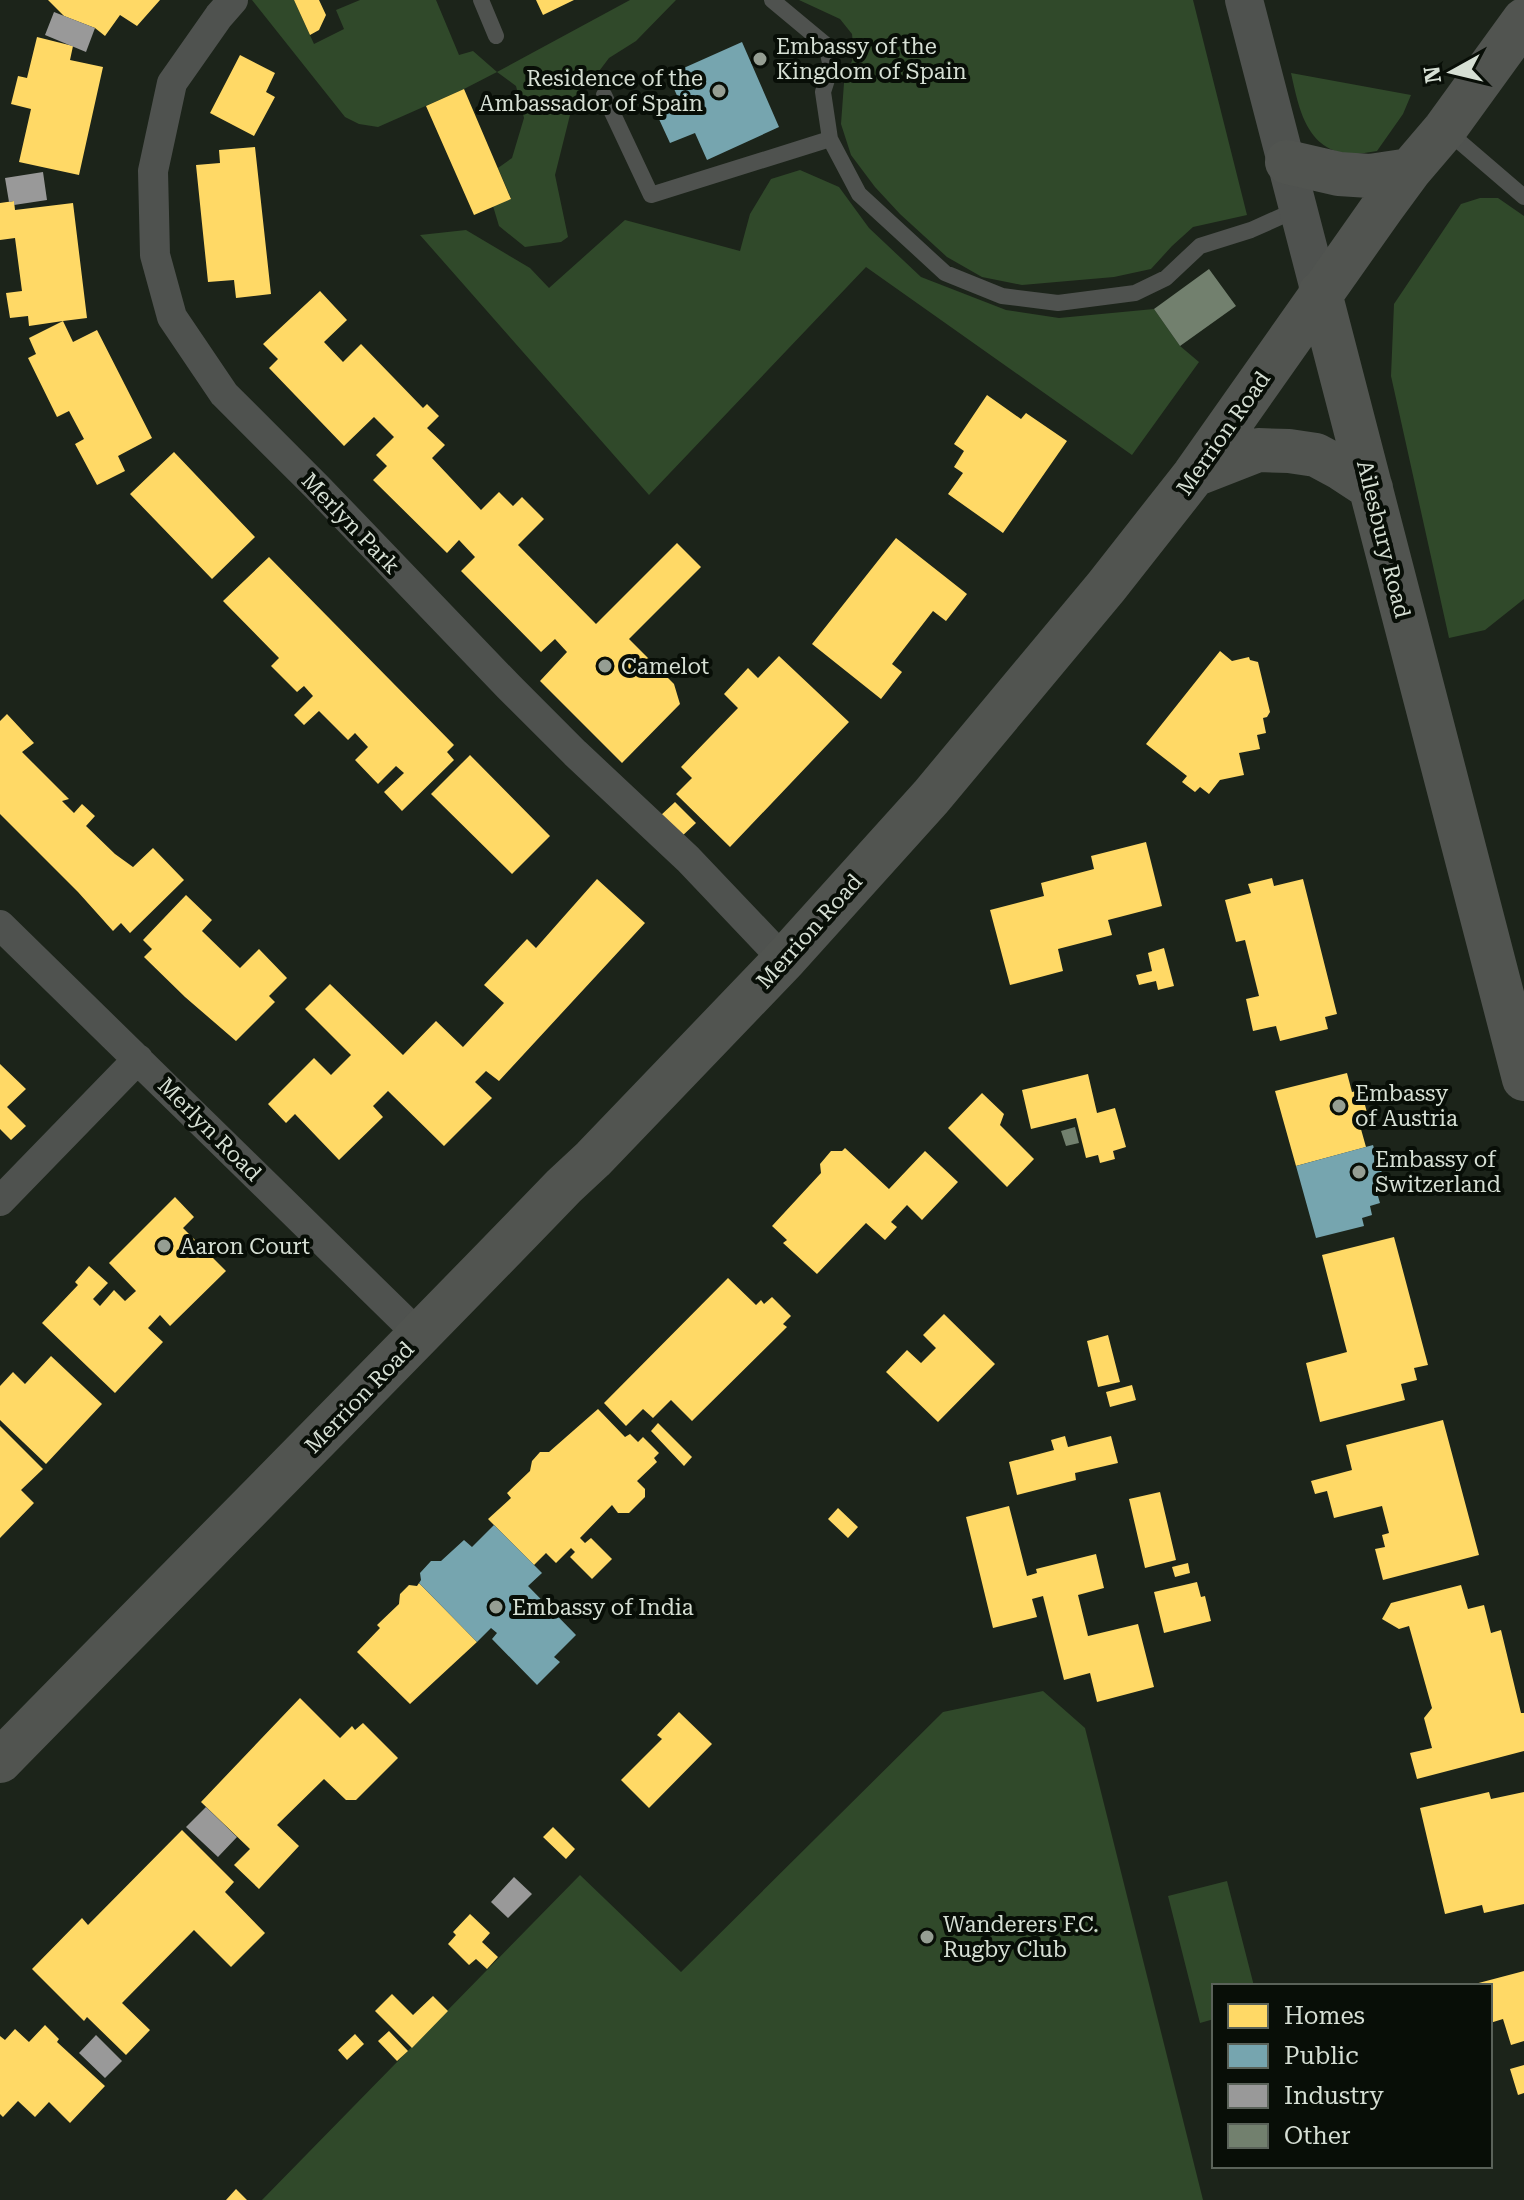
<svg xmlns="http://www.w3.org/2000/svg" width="1524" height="2200" font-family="'Roboto Serif',serif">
<rect width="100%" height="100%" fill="#1c241a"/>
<path fill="#30492a" d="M252,0H294L314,44L344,29L336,10L360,0H436L459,55L473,51L497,72L630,0H676L636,41L609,58L572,107L555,175L568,237L561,242L525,247L499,226L493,206L511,198L498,168L512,158L524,118L516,86L497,72L464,89L378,127L359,124L345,117Z
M799,0H1193L1247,215L1193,227L1172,246L1151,269L1114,277L1022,285L982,277L947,257L900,214L875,187L851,155L841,124L844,83L854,55L852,34L840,19Z
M1291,73L1411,95L1403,114L1377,151C1369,152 1360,154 1351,154C1306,151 1299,108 1291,73Z
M800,170L839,187L869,228L921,277L1006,310L1059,318L1154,309L1180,346L1199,362L1132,455L866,267L649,495L420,235L466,230L530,268L549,288L625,220L740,251L750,214L771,179Z
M1480,198H1498L1524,216V599L1485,630L1449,638L1391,376L1394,304L1461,204Z
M1043,1691L1085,1728L1203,2200H262L580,1875L681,1972L943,1712Z
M1227,1881L1254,1986H1214V2019L1200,2023L1168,1896Z"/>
<path fill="#ffd966" d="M48,0H160L137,26L120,15L105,36L95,28L64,16Z
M294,0H319L326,15L319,30L310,35Z
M536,0H574L543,15Z
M37,37L73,46L70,60L103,67L79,175L19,162L31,109L11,104L18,76L27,78Z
M240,55L275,73L266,92L275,97L254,136L210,113Z
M464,89L511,199L474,215L426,106Z
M255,147L271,294L236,298L234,280L208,282L196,165L220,163L219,150Z
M14,201L15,210L73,203L87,318L63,321L73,342L97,330L152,438L118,456L125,471L97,485L75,444L84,439L69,411L57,417L28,358L36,354L29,338L63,321L29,326L28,316L10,318L6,293L22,291L15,238L0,240V203Z
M320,291L347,320L324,342L343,362L361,344L423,408L427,404L439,416L427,428L445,445L432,458L481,510L499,492L513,506L522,497L544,519L518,545L596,624L677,543L701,567L629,639L674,684L680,704L622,763L540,681L567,652L555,639L541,652L461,571L475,557L459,540L447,553L373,480L387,466L376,455L394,437L374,417L344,446L269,368L278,359L263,344Z
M987,395L1021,419L1026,413L1067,441L1003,533L948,494L963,473L954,467L964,451L954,444Z
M174,452L255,537L212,579L130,494Z
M896,538L967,594L946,621L933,611L892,664L902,672L881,699L812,644Z
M269,557L454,745L447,752L454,760L402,811L384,792L404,773L396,766L378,784L355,760L368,747L355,733L348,740L319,711L304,725L294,715L313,696L304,686L297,692L271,666L279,658L223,601Z
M1220,651L1232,661L1249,657L1250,660L1258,662L1270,712L1267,717L1263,718L1266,733L1257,735L1260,749L1239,753L1244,775L1220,780L1209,794L1200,787L1195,792L1182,782L1187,776L1146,744Z
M779,656L849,722L730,847L676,794L692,778L681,767L738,708L724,694L748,668L758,678Z
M7,714L34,743L22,752L69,799L62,801L74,813L82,804L95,816L86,826L115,854L133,867L153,848L184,880L130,933L121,923L113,931L78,892L0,814V721Z
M470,755L550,836L512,874L431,794Z
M675,802L696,823L681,837L660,816Z
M1146,842L1162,906L1108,920L1112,935L1058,949L1063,971L1010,985L990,910L1044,896L1041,883L1094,869L1091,856Z
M1272,878L1274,886L1303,879L1337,1014L1325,1017L1328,1029L1280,1041L1276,1026L1253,1031L1246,999L1259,996L1245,940L1236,942L1225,900L1251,893L1248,884Z
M597,879L645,923L499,1081L486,1071L475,1082L492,1098L444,1146L388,1091L373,1106L383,1117L339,1160L295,1114L286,1123L268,1104L314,1058L331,1075L351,1055L305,1009L330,984L403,1055L436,1021L463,1047L504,1003L484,985L527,939L536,948Z
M186,895L212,920L202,931L240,968L259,949L287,978L269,996L275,1002L236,1041L185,997L144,957L152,949L143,940Z
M1164,948L1174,986L1158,990L1156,981L1139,985L1136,975L1152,971L1148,953Z
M0,1064L26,1089L7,1107L26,1126L11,1140L0,1129Z
M1347,1073L1352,1092L1361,1090L1369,1120L1359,1122L1366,1147L1296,1166L1275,1091Z
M1088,1074L1097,1113L1115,1108L1126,1147L1113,1151L1115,1159L1100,1163L1098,1155L1086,1158L1076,1118L1031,1129L1022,1090Z
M982,1093L1004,1114L1000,1125L1034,1159L1007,1187L948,1128Z
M845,1148L889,1189L925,1151L958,1182L922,1220L907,1205L891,1222L897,1227L885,1240L866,1223L817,1274L783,1243L787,1240L772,1226L821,1173L820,1164L831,1151H842Z
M175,1197L194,1217L183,1228L226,1271L170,1326L160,1315L148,1328L163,1342L115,1393L42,1323L78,1285L75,1282L89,1266L108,1283L93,1299L100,1306L114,1290L125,1301L136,1291L109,1263Z
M1394,1237L1428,1365L1414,1368L1417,1380L1401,1384L1405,1400L1320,1422L1306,1363L1347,1352L1322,1255Z
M728,1278L756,1305L761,1300L764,1304L772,1297L791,1316L783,1324L787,1327L692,1421L671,1400L653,1418L643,1409L626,1426L604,1403Z
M944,1314L995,1364L938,1422L886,1372L907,1350L921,1363L936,1348L923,1335Z
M1108,1335L1120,1382L1098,1387L1087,1341Z
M51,1356L102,1404L46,1464L0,1420V1386L13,1372L25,1384Z
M1132,1385L1136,1400L1110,1407L1106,1392Z
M598,1409L625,1437L630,1434L638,1442L643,1437L659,1453L654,1458L657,1462L637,1481L645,1489V1497L629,1513H618L612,1505L580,1538L585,1543L591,1538L612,1559L592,1579L570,1557L575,1552L571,1548L556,1563L546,1553L534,1565L488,1519L511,1498L507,1493L530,1471L532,1461L540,1452H549Z
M1443,1420L1479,1555L1383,1580L1375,1549L1385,1547L1382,1535L1389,1533L1382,1506L1334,1518L1327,1491L1315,1494L1311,1481L1352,1470L1346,1445Z
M658,1423L692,1457L684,1466L651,1431Z
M0,1426L43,1469L21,1490L34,1503L0,1538Z
M1065,1436L1068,1447L1111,1436L1118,1463L1075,1473L1076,1480L1017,1495L1009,1462L1054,1450L1051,1440Z
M1160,1492L1176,1560L1145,1568L1129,1499Z
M1009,1506L1027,1576L1037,1573L1036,1569L1096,1554L1104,1588L1078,1595L1088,1636L1138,1624L1154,1687L1097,1702L1090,1673L1064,1680L1043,1596L1032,1599L1037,1617L993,1628L966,1517Z
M838,1508L858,1527L848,1538L828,1519Z
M1188,1563L1190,1573L1175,1577L1172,1567Z
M1197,1582L1201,1597L1205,1596L1211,1621L1164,1633L1154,1592Z
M419,1583L477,1642L410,1704L357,1652L380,1628L377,1625L399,1604L400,1594L409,1585L417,1586Z
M1461,1585L1468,1609L1484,1605L1491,1633L1501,1630L1521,1713H1524V1751L1417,1779L1410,1753L1432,1748L1424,1718L1432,1708L1409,1626L1399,1629L1382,1619L1391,1603Z
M300,1698L340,1738L352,1726L355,1730L363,1723L398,1758L356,1800H346L324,1779L277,1825L299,1846L259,1889L234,1865L250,1849L201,1802Z
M679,1712L712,1744L649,1808L621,1780L662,1739L657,1735Z
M1489,1792L1491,1799L1524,1792V1904L1484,1913L1482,1905L1445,1914L1420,1808Z
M553,1827L575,1849L566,1859L543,1837Z
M182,1830L234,1882L225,1892L265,1933L231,1967L194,1930L122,2003L150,2030L126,2055L87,2017L84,2021L32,1969L82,1918L88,1925Z
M470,1914L490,1933L482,1942L498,1957L487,1969L476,1959L469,1965L448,1944L456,1935L453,1932Z
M1524,1971V2041L1511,2045L1503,2019L1490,2023V1986L1471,1985Z
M392,1994L413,2015L433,1996L448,2011L412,2048L375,2011Z
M45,2025L59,2039L57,2042L105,2086L70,2123L49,2102L35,2117L18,2101L3,2117L0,2114V2036L5,2040L15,2029L29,2042Z
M389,2031L408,2051L397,2061L378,2041Z
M355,2034L364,2044L347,2060L338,2050Z
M1524,2065V2093L1518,2095L1510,2069Z
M236,2189L247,2200H226Z"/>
<path fill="#76a5af" d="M742,42L779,127L707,160L695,133L670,143L658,117L682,107L668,75Z
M1373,1145L1383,1176L1373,1179L1380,1203L1370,1206L1372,1215L1362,1218L1364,1226L1316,1238L1296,1166Z
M494,1525L542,1573L528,1586L576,1635L554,1657L560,1662L537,1685L492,1639L497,1633L491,1628L477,1642L419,1583L421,1580L420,1573L431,1561H441L464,1540L472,1547Z"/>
<path fill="#999" d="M54,12L95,28L86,52L45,35Z
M43,172L47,200L14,205V201L9,202L5,178Z
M206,1807L237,1837L218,1857L186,1827Z
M514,1877L532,1894L508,1918L491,1902Z
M96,2035L122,2061L105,2078L79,2053Z"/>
<path fill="#72806e" d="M1209,269L1236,306L1180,346L1154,309Z
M1075,1127L1079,1143L1066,1146L1061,1131Z"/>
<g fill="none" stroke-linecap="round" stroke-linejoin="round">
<path stroke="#4f524f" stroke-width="16" d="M481,0L496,36
M772,0L826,45L831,67L823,92L830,139L859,194L945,273L1002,296L1058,303L1135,293L1166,278L1200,246L1251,230L1298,209
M604,95L651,195L830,139
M1446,130L1524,197"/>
<path stroke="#4f524f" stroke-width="30" d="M233,0L219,16L172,83L153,171L155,255L172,317L224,394L317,487L509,687L575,753L688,859L784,960
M0,925L419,1335
M0,1201L138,1059"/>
<path stroke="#4f524f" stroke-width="38" d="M1244,0L1320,293"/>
<path stroke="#515450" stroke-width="44" d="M1287,162L1339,174L1370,176L1410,170
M1320,293L1524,1079
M1194,475L1258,450L1289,451L1316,455L1342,469L1371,488
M0,1761C188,1569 378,1379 564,1186L593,1159L784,960L931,797L1106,587L1194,475L1382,208L1410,170L1445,129L1524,20"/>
</g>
<g fill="#959e93" stroke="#080e07" stroke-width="3">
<circle cx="760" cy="59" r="8"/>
<circle cx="719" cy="91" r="8"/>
<circle cx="605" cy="666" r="8"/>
<circle cx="1339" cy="1106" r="8"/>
<circle cx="1359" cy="1172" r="8"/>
<circle cx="164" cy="1246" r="8"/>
<circle cx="496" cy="1607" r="8"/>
<circle cx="927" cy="1937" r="8"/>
</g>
<g text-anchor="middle" stroke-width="8" stroke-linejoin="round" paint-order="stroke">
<g font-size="22" fill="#d6dfd4" stroke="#080e07" text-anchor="start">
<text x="776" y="54">Embassy of the<tspan x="776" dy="25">Kingdom of Spain</tspan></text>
<text x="703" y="86" text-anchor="end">Residence of the<tspan x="703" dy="25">Ambassador of Spain</tspan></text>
<text x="621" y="674">Camelot</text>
<text x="1355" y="1101">Embassy<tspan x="1355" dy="25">of Austria</tspan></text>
<text x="1375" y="1167">Embassy of<tspan x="1375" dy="25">Switzerland</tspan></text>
<text x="180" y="1254">Aaron Court</text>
<text x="512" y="1615">Embassy of India</text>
<text x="943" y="1932">Wanderers F.C.<tspan x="943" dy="25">Rugby Club</tspan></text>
</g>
<g font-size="22" fill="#d6dfd4" stroke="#080e07">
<text transform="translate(1223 433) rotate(-55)" y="8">Merrion Road</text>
<text transform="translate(351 523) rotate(46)" y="8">Merlyn Park</text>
<text transform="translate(1384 539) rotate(76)" y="8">Ailesbury Road</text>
<text transform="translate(809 931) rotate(-48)" y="8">Merrion Road</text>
<text transform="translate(210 1129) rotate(45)" y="8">Merlyn Road</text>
<text transform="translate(359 1397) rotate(-46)" y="8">Merrion Road</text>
</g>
</g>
<rect x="1212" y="1984" width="280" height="184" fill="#080e07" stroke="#5a6259" stroke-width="2"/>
<rect x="1228" y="2004" width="40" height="24" fill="#ffd966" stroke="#5a6259" stroke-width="2"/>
<text x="1284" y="2024" font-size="24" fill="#d6dfd4">Homes</text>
<rect x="1228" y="2044" width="40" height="24" fill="#76a5af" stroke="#5a6259" stroke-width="2"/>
<text x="1284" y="2064" font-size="24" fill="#d6dfd4">Public</text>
<rect x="1228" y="2084" width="40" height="24" fill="#999999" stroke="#5a6259" stroke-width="2"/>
<text x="1284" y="2104" font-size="24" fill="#d6dfd4">Industry</text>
<rect x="1228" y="2124" width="40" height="24" fill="#72806e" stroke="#5a6259" stroke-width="2"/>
<text x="1284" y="2144" font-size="24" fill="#d6dfd4">Other</text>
<g transform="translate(1452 72) rotate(262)" stroke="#080e07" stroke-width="6" paint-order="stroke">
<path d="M0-6L14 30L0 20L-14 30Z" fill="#d6dfd4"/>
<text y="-12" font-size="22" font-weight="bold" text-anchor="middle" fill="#d6dfd4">N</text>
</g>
</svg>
